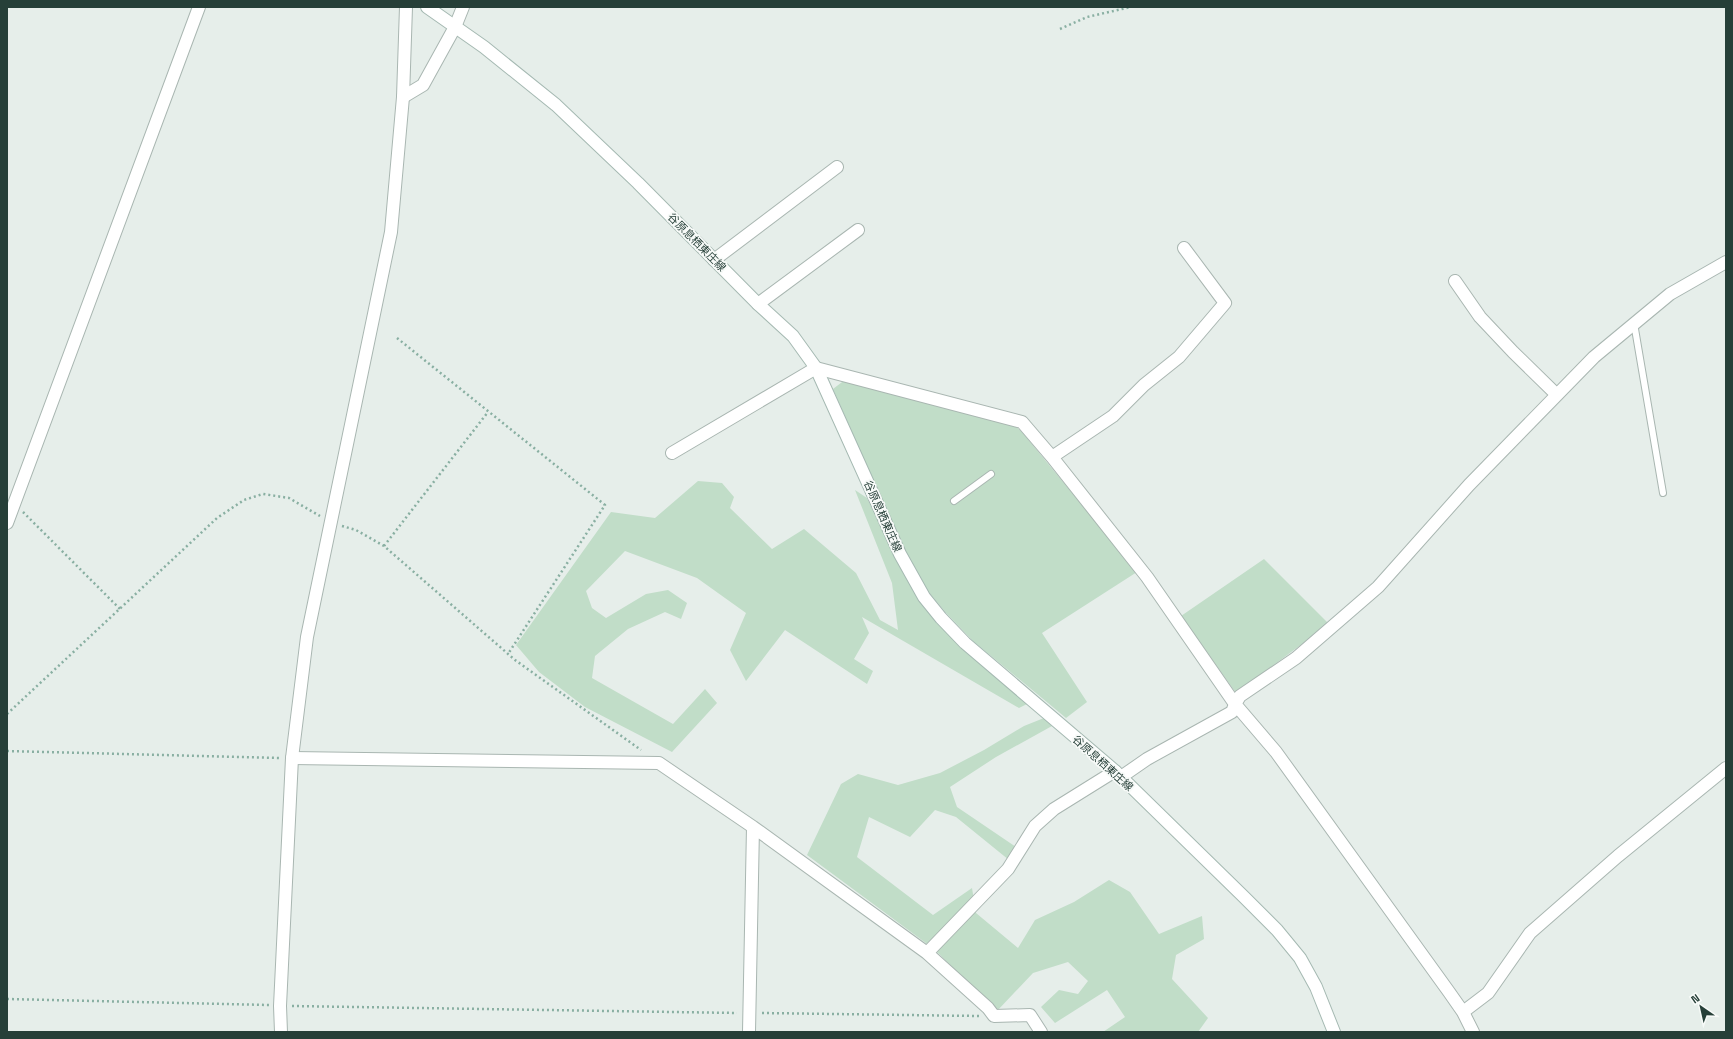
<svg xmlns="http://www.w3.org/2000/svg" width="1733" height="1039" font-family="'Space Grotesk','Noto Sans JP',sans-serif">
<rect width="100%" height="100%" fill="#e6eeea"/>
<path fill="#c1ddc8" d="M846,379L1013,424L1022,432L1137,572L1042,633L1087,702L1066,718L973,641L947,614L927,590L903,548L833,389Z
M698,481L722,483L734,497L730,508L772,549L804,529L856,573L880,620L898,630L892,583L855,490L867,498L897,561L925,609L1027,704L1019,708L862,617L869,633L854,659L873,671L867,684L785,630L746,681L730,650L746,613L697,578L625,551L586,591L592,608L606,618L646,594L668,590L687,603L681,619L665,612L628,629L595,656L592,678L673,724L705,689L717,703L672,752L585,707L539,672L516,645L611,512L655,518Z
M1264,559L1329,624L1236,693L1181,616Z
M1044,718L1052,726L996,757L950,787L957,807L1016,847L1009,860L956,817L935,810L910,837L869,817L857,857L933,915L972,888L976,913L1018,948L1035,920L1074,902L1109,880L1130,892L1159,934L1202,916L1204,939L1176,955L1172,979L1208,1018L1198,1032H1103L1125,1017L1107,990L1055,1023L1041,1007L1059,990L1078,994L1088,981L1068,962L1033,973L997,1011L934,949L807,855L841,784L858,774L898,785L940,773L984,750L1024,726Z"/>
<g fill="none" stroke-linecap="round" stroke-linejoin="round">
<defs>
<path id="service" d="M1634,323L1663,493
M954,501L991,474"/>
<path id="minor" d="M403,97L423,85L455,27L463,7
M714,260L837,167
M1455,281L1480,317L1513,352L1557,395
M758,304L858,230
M672,453L816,368L1022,422L1052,457L1147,577L1235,704L1276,752L1449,992L1463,1012L1473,1032
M1052,457L1113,416L1144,385L1179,357L1225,303L1184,248
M7,523L199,7
M292,758L659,763L753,827L927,953L988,1008L994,1016L1030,1015L1041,1032
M1121,777L1147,759L1232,712L1235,704L1240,696L1296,658L1378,587L1469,485L1594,357L1670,294L1726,262
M927,953L1008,869L1035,826L1054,809L1115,771
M1463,1012L1488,993L1530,933L1618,856L1726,768
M749,1032L753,827"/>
<path id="tertiary" d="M281,1032L280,1006L292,758L307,637L391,232L403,97L406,7"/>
<path id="secondary" d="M427,7L484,47L556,105L638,183L758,304L793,336L816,368L900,554L924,597L941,618L965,643L1115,771L1244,897L1277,930L1300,958L1316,987L1334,1032"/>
</defs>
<use href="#service" stroke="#a9b6b1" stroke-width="8"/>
<use href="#minor" stroke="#a9b6b1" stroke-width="14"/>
<use href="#tertiary" stroke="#a9b6b1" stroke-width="14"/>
<use href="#secondary" stroke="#a5b9b2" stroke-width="14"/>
<path stroke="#89afa2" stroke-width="2.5" stroke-dasharray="2 3" stroke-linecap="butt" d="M1060,29L1087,17L1131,7
M397,338L605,505L508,654
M23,512L120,609
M342,526L356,530L384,546L515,660L641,750
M384,546L488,412
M7,714L217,518L244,500L263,494L289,498L320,516
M7,751L279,758
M7,999L269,1005
M292,1006L737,1013
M762,1013L979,1016"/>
<use href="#service" stroke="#fff" stroke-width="6"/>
<use href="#minor" stroke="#fff" stroke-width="12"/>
<use href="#tertiary" stroke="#fff" stroke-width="12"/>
<use href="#secondary" stroke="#fff" stroke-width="12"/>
</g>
<g text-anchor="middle" stroke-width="3.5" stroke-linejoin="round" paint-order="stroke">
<g font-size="11" fill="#263f38" stroke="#f7faf8">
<text transform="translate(697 242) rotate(45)" y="4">谷原息栖東庄線</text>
<text transform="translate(883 516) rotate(66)" y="4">谷原息栖東庄線</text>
<text transform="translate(1103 763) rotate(42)" y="4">谷原息栖東庄線</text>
</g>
</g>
<rect width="1733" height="1039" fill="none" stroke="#263f38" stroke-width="16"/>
<g transform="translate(1701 1007) rotate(326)" stroke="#f7faf8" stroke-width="3" paint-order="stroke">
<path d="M0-3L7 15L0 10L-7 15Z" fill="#263f38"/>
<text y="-6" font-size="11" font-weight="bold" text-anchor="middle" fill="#263f38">N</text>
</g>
</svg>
